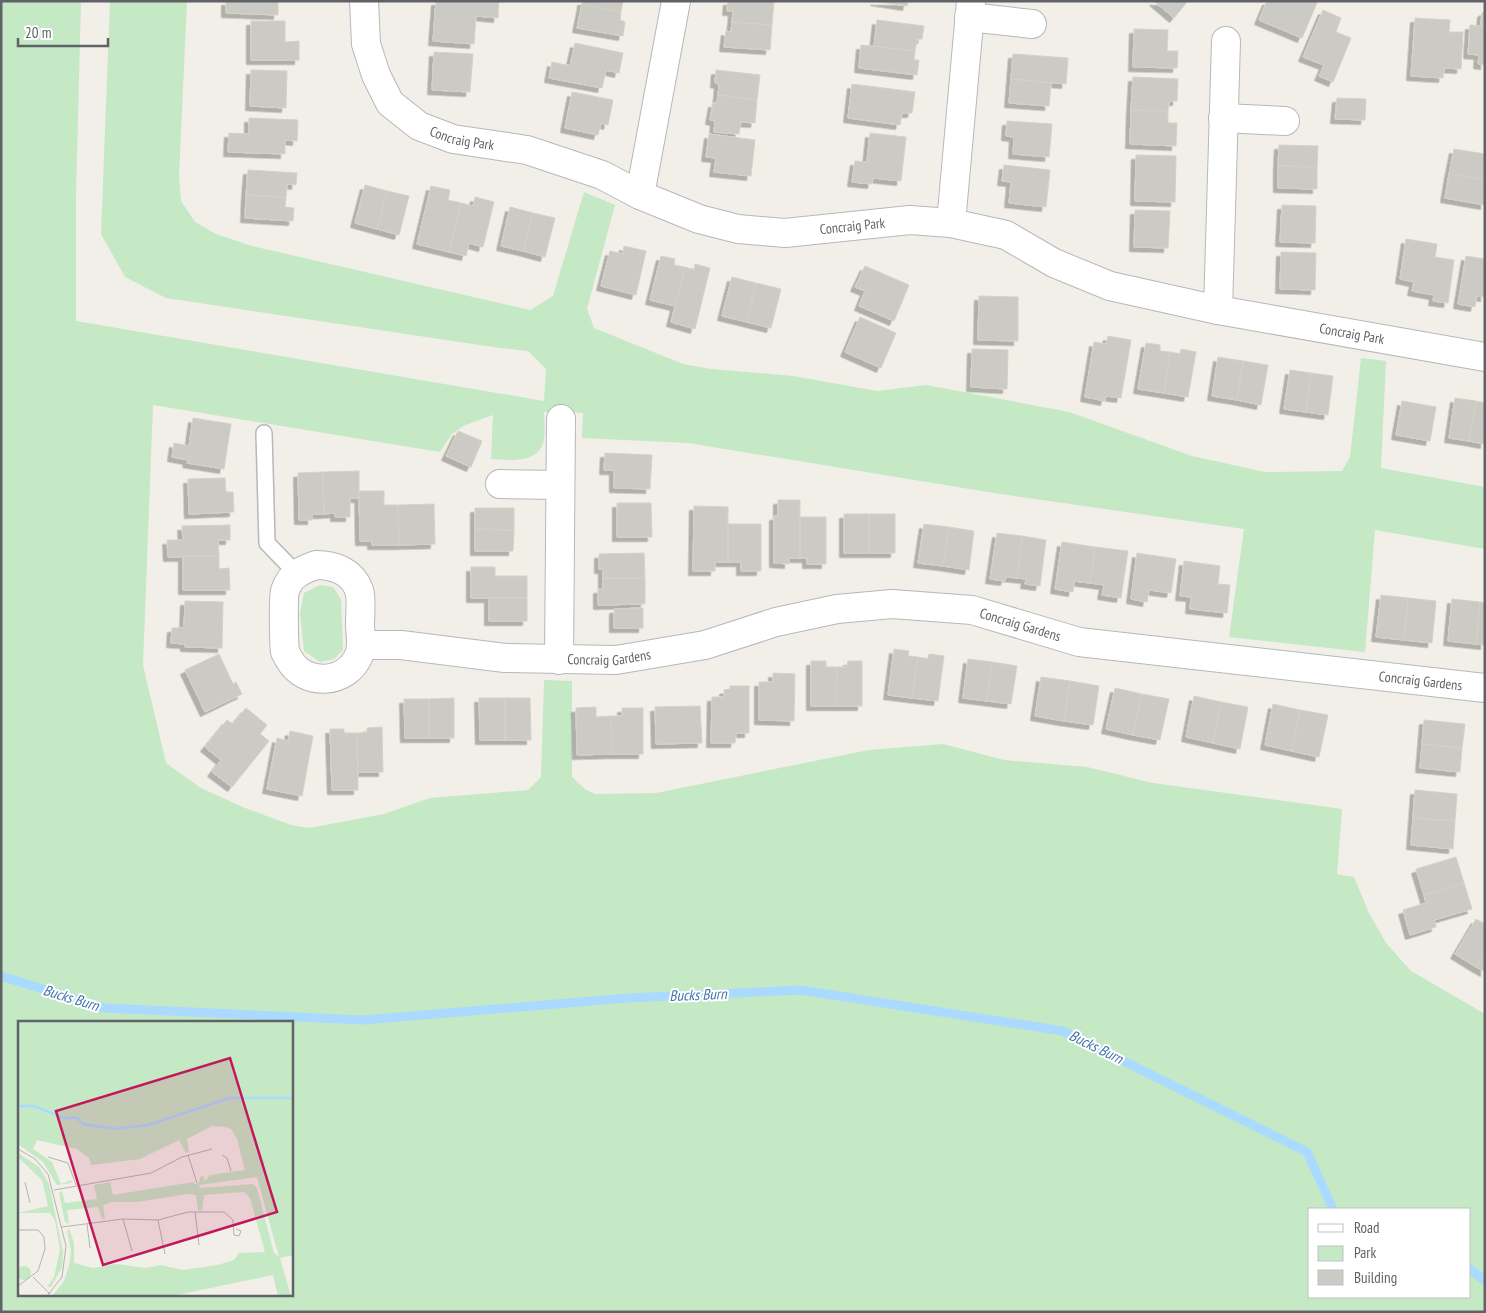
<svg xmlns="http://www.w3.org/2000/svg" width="1486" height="1313" font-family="'PT Sans Narrow',sans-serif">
<defs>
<filter id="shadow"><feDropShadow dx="-4.5" dy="4.5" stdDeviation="0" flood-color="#0004"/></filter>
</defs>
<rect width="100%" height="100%" fill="#f1efe8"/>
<path fill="#c5e8c5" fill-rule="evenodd" d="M1,1H81L76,195V321L544,401L546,369L528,351L493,347L166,298L125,277L101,234L110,1H187L179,176L181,201L195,222L216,234L252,246L530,310L553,296L584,192L615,205L587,309L594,328L683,364L711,369L793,376L877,391L926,385L1069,412L1192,456L1265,472L1342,471L1350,457L1361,358L1386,361L1381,468L1485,487V549L1375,530L1365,652L1229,637L1244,529L994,493L688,443L582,438L583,413L544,412C544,421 546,434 543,443C537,464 508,460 491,459L493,415L463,426L452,434L440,452L153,405L143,665L166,763L201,788L245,808L291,825L309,828L384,814L430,798L528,790L541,777L544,680L572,681V777L586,790L595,794L656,793L869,750L943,744L1004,760L1087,767L1153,783L1342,809L1337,874L1354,877L1369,913L1386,943L1411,971L1485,1014V1312H1ZM19,1022H291V1294H19ZM1310,1209H1470V1297H1310Z
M320,585L333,587L341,599L343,650L334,659L320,662L304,651L300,613L304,593Z"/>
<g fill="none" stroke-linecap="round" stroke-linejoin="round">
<path stroke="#aadaff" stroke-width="9" d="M1,976L104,1008L363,1020L628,998L800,990L1063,1031L1307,1152L1333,1209
M1470,1269L1485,1281"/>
</g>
<path fill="#cccac5" stroke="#d6d1c6" filter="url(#shadow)" d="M226,1H278V15L226,13Z
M436,1H499L498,18L476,16L474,44L433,41Z
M582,1H623L621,12L582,4Z
M728,1H774L772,25L732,22L733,11H727Z
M875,1H908L907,6Z
M1154,1H1186L1187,2L1174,18Z
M1267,1H1313L1317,3L1302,38L1259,20Z
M582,4L621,12L620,20L625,22L623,36L577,28Z
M1323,10L1341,18L1336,32L1351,38L1333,82L1319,76L1324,65L1303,57Z
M1485,11V65L1478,64L1479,55L1468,54L1470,25L1481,26L1482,13Z
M1415,18L1450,20L1449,32H1463L1461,69L1444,68L1443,78L1411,76Z
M877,20L924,26L922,39H917L915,51L874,46Z
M251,21H285V42L299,41V60H251Z
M732,22L772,25L770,50L724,47L726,31L731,32Z
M1134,29L1168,30L1167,51H1178L1177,68L1133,67Z
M575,43L623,53L619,73L606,70L602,88L549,78L552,62L570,66Z
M861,45L915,51L914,60H919L917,75L859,68Z
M434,52L473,54L470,92L432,90Z
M1013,54L1068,58L1066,84L1011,79Z
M251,70L287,71L286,108L250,106Z
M716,70L760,75L757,100L718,95L719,84L715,83Z
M1133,77L1178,79L1177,101H1169L1168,111L1131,110Z
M1011,79L1051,83L1049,106L1009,103Z
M852,84L915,92L912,113H902L900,125L848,118Z
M572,92L613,100L608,125L601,123L598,135L565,128Z
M718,95L757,100L755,123L741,122L739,134L714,132L715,121L710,120L713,103H717Z
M1337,98L1366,99L1365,120L1335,119Z
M1131,110L1168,111V123H1177L1176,146L1130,144Z
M249,118L298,120L297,141L285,140V154L228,152L229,133L249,134Z
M1007,121L1052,124L1049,157L1013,154L1014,137L1006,136Z
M870,133L906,137L901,181L873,178L872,184L852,182L855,161L867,162Z
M709,134L755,140L751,176L714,172L716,158L706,157Z
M1279,145L1318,146L1317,167L1278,166Z
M1454,149L1485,154V180L1449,174Z
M1136,155L1176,156L1175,202L1135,201Z
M1004,165L1050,170L1046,207L1009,203L1011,182L1002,181Z
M1278,166L1317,167V189L1278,188Z
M248,170L297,173L296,185L287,184L286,197L246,195Z
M1449,174L1485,180V205L1445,198Z
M365,185L387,191L377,229L355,223Z
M431,186L450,190L448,200L461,203L449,252L417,244Z
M387,191L409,196L399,235L377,229Z
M246,195L286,197L285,207L294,208L293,221L245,218Z
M475,197L494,202L483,247L469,243L466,256L449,252L461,203L473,206Z
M1282,205L1316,206L1315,243L1280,242Z
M510,207L533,213L523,251L501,246Z
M1135,210L1170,211L1168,248L1134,247Z
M533,213L555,218L545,257L523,251Z
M1406,239L1437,244L1435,257L1454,260L1448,303L1433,301L1434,295L1412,291L1414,282L1400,279Z
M624,246L646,251L636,295L601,286L610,251L623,254Z
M1281,252L1316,253L1315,290L1280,289Z
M661,256L675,259L674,265L685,267L675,306L650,300Z
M1466,256L1485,259V297L1477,296L1475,307L1458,304Z
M695,264L710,268L695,329L671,322L685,267L694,270Z
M865,266L909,285L894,321L859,306L865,291L855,287Z
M732,277L756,283L747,322L722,316Z
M756,283L781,289L771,328L747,322Z
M979,296L1018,297V341L978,340Z
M860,317L896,333L881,368L845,352Z
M1108,336L1131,340L1121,398L1106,396L1105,401L1085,397L1094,342L1106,344Z
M1146,343L1160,345V351L1170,352L1164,393L1138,389Z
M972,349L1008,350L1007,389L971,387Z
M1181,349L1196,352L1188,397L1164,393L1170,352L1180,354Z
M1218,357L1243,361L1237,400L1212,396Z
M1243,361L1268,365L1261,405L1237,400Z
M1290,370L1311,373L1306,412L1284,409Z
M1311,373L1333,376L1328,415L1306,412Z
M1455,398L1476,401L1469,441L1449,438Z
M1402,401L1436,407L1430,441L1396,435Z
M1476,401L1485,403V444L1469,441Z
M193,418L231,424L224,469L187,463L188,460L172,457L174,443L189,446Z
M458,431L482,441L471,467L446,456Z
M605,453L652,455L650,489L614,488V470H604Z
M359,471V498H350V517H335V513L324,514L323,472Z
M323,472L324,514H312V520H299L298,473Z
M225,478L226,492H233L234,512L189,514L188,479Z
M359,491H384V505H398L399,545H372V541H360Z
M778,500H800V558H789V564L774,563V516H778Z
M617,503H651L652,537H617Z
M434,504L435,544L399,545L398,505Z
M694,506L728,507V562H715V571H693Z
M475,508H514V530L475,529Z
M844,514H869V553H844Z
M869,514H895V553H869Z
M800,517H826V564H807V558H800Z
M728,524H761V571H741V562H728Z
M924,524L949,527L943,566L918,563Z
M230,525V540H218L219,556L168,557L167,540H183L182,526Z
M949,527L974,531L969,570L943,566Z
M475,529L514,530L513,551H475Z
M997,533L1022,536L1017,578L1006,577L1005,581L990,579Z
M1022,536L1046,540L1040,586L1025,584L1026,579L1017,578Z
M1062,542L1095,547L1090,583L1074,581L1073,592L1055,589Z
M1095,547L1128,551L1121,598L1102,595L1104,585L1090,583Z
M644,553L645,578H603V569H599V554Z
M1137,553L1176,559L1171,593L1149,590L1147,602L1131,599Z
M183,556H219V569L229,568L230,590H183Z
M1184,561L1220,566L1218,584L1230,585L1227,613L1190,609L1191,597L1180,596Z
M471,567H495V576H527V598H471Z
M603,578H645V604L598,605V589H603Z
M1381,595L1408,598L1404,640L1376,637Z
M489,598H527V621H489Z
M1408,598L1436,601L1432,643L1404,640Z
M1452,599L1480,602L1476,644L1448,641Z
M185,601L223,602L222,648L185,647V644L171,643L172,628H184Z
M1480,602L1485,603V645L1476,644Z
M643,608V628H614V609Z
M894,649L909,651L908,656L918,657L912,698L888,695Z
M219,654L233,684L236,682L242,694L205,712L185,670Z
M929,654L944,656L938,701L912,698L918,657L928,659Z
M968,659L992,662L987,701L963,698Z
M811,661H826V667H837L836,706H811Z
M848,661H862V706H836L837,667H847Z
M992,662L1017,666L1011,704L987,701Z
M773,673L795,674L794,721L759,720V682H773Z
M1041,677L1070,681L1064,721L1035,716Z
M1070,681L1099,686L1093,725L1064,721Z
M730,686H749V733H736L735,743H711L712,697H724V690L730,689Z
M1115,688L1142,694L1133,735L1106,729Z
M1142,694L1169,699L1160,740L1133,735Z
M1194,696L1221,702L1213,743L1186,737Z
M454,698V738H429V699Z
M479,698H505V740H480Z
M505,698H530L531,740H505Z
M404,699H429V738H405Z
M1221,702L1248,707L1240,749L1213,743Z
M1273,704L1300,710L1292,751L1265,745Z
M700,706L702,743L656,744L655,707Z
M596,707V717L611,716L612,754L577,755L576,708Z
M246,708L267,725L260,734L269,741L232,787L212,772L221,760L205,747L227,720L233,724Z
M622,708H643V754H612L611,716H622Z
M1300,710L1328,715L1319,757L1292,751Z
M1424,720L1465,724L1462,748L1422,744Z
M382,727L383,772H358L357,733H367V728Z
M330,729H344V733H357L358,790H332Z
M290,731L313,736L302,796L267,789L277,738L288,741Z
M1422,744L1462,748L1460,772L1420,768Z
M1415,790L1457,794L1455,821L1413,818Z
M1413,818L1455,821L1453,849L1411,845Z
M1456,857L1464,883L1424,895L1416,869Z
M1464,883L1472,909L1434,920L1436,927L1410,935L1403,910L1426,903L1424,895Z
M1476,919L1485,924V952L1476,967L1455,954Z
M1485,952V972L1476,967Z"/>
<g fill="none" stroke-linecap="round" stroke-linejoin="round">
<defs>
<path id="lane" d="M264,433L267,543L297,574"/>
<g id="street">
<path id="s1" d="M364,1L366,44L376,75L390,103L419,126L453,139L527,150L602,175L640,195L699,219L738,229L785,233L910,220L951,223L1006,235L1054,263L1110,286L1218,310L1485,357"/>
<path d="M969,17L1032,24"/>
<path d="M1223,118L1285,121"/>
<path d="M640,195L676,1"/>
<path d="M951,223L971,1"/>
<path d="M1218,310L1226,41"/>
<path d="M500,484L560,485"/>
<path d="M316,565C334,565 352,571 359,590C362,599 360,614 360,624C360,634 363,646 359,655C347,685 304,687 289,659C288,658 286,653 285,652C284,645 283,598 285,591C286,587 290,580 292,578C299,571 307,568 316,565Z"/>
<path id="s2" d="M361,645H401L505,658L616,660L705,645L776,622L837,609L892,604L972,610L1079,642L1485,688"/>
<path d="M559,660L561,419"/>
</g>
</defs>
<use href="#lane" stroke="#b5b8bc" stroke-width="18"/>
<use href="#street" stroke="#b5b8bc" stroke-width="30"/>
<use href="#lane" stroke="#fff" stroke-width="15"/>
<use href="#street" stroke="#fff" stroke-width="28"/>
</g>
<g text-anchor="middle" stroke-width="4" stroke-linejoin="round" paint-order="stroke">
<g font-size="14" fill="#5f6368" stroke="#fff">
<text dy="5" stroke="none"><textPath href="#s1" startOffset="189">Concraig Park</textPath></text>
<text dy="5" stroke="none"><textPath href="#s1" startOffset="596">Concraig Park</textPath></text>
<text dy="5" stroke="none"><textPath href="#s1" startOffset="1114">Concraig Park</textPath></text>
<text dy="5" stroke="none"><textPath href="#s2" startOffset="669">Concraig Gardens</textPath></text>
<text dy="5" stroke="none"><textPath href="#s2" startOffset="249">Concraig Gardens</textPath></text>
<text dy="5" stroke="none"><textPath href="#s2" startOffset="1074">Concraig Gardens</textPath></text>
</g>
<g font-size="15" font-style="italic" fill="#4174aa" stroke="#fff">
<text transform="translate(698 995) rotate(-2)" y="5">Bucks Burn</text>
<text transform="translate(71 998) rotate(17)" y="5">Bucks Burn</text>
<text transform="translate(1096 1047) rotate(26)" y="5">Bucks Burn</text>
</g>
</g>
<g transform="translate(18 1021)">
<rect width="275" height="275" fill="#f1efe8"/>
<path d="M0,0H275V234L262,237L273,275H260L255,254L155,275H34L46,260L51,245L53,230L49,210L51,208L56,222V242L75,247L98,243L127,247L143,244L164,249L200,244L216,239L221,232L247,231L232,177L226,171L186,174L184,190L180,189L178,174L170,173L119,181H94L85,184L87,198H84L80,186L49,189L51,203L47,201L41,172L44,170L47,182L79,178L76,164L92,161L95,174L175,161L177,163L181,162L182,156L185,155L187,160L192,154L227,149L219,118L213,108L207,106L194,105L169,118L171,131L168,132L161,119L122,138L73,144L71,137L59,128L19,119L15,128L34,141L43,163L54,159L53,162L39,164L25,141L0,123ZM239,156L243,171L261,236L256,232L239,167L235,163L182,167L181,164ZM0,132L21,146L31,163L45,231L44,246L33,266H29L36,256L42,229L37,199L32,192H0L30,185L24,159L0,136ZM-1 252a7 7 0 1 1 14 0a7 7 0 1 1-14 0Z" fill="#c5e8c5" fill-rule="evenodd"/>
<path fill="none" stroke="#aadaff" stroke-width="2.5" d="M0,85H16L46,97H59L65,103L98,108L130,104L211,77H275"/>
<path fill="none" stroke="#b3b3b1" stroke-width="1" d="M0,128L17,138L30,153L48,225L44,256L29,275M170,134L179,162M204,134L209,137L213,150M30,136L50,142L58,164M7,161L12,182M36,169L133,152L164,136L194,128M177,191L181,224M105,198L114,230M140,199L147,233M69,203L72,227M44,206L105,198L140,199L170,191H206L215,199L216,214L221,215L223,210L218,208M0,233V201M15,256L32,273M0,265L20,250L27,228L26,216L20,209H1"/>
<path fill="#c2185b" fill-opacity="0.15" stroke="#c2185b" stroke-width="2.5" d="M212,37L259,191L85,244L38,90Z"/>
<rect width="275" height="275" fill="none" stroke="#5f6368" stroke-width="2.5"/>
</g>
<rect width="1486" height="1313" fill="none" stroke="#5f6368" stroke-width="5"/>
<rect x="1308" y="1208" width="162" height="90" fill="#ffffff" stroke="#bfc1c3"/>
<rect x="1318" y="1224" width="25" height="8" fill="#ffffff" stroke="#bfc1c3"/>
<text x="1354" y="1233" font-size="15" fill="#5f6368">Road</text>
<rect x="1318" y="1246" width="25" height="15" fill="#c5e8c5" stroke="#bfc1c3"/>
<text x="1354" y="1258" font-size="15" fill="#5f6368">Park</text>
<rect x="1318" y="1270" width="25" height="15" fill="#cccac5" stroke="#bfc1c3"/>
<text x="1354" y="1283" font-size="15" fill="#5f6368">Building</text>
<path d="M18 38v8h90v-8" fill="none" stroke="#5f6368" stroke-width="2.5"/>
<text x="25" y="38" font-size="15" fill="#5f6368" stroke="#ffffff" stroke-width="4" paint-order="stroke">20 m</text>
</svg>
